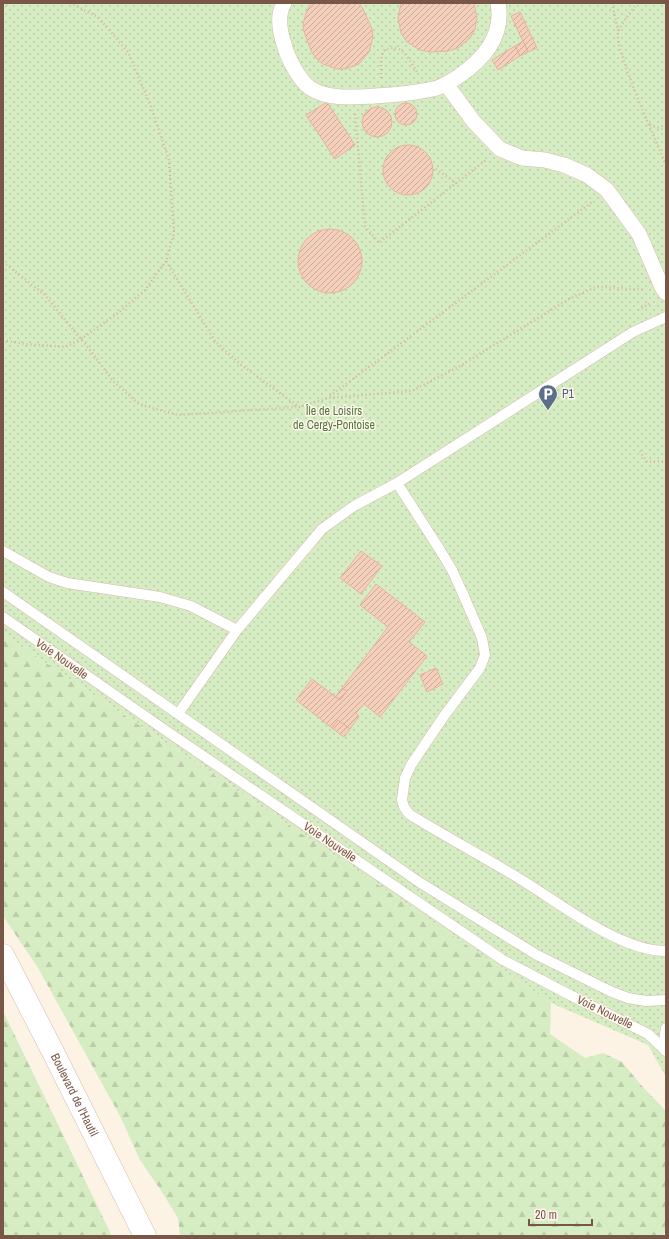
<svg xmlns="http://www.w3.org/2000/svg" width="669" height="1239" font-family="'Archivo Narrow',sans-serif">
<defs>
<pattern id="forest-firs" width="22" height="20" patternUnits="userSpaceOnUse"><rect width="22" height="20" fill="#d6ecc3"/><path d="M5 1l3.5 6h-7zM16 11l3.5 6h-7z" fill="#bbcca9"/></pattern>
<pattern id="park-dots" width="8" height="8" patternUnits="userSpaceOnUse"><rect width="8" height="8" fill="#d6ecc3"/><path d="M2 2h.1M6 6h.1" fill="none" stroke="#bbcca9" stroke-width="1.8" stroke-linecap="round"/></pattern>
<pattern id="building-hatch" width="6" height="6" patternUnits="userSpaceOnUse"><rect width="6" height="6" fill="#f4cfbb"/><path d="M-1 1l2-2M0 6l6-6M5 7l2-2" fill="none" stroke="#caab9a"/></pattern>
</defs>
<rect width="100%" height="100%" fill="#fdf3e5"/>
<path fill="url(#forest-firs)" d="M3,634L398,898L551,1003L550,1034L585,1058L603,1053L622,1062L642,1086L666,1111V1231L663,1236H180L178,1218L160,1189L140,1160L120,1116L38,968L3,916V872L5,861L3,857Z
M3,1011L110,1232L111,1236H3Z"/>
<path fill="url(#park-dots)" d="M3,3H666V1077L648,1045L551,1003L398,898L3,634Z"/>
<path fill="url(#building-hatch)" stroke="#e8b49b" d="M311,3H359L363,9L372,29L373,37L369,52L359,64L345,69H337L323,64L317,59L312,53L304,32L303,24L307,10Z
M401,3H474L477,18L475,29L470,38L458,48L448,51L430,52L420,50L407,42L401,33L398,18Z
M520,12L537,48L528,52L511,16Z
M523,41L528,52L520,56L515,46Z
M515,46L520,56L498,70L492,60Z
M327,102L355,145L335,159L306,115Z
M395 114a11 11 0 1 1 22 0a11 11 0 1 1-22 0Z
M362 122a15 15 0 1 1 30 0a15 15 0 1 1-30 0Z
M383 170a25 25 0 1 1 50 0a25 25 0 1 1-50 0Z
M298 261a32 32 0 1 1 64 0a32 32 0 1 1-64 0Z
M361,551L382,566L361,594L340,578Z
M376,584L425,622L409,642L427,656L380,717L364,704L356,713L359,716L350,729L338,720L332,728L296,700L312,679L340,700L347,691L342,688L388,627L360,605Z
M436,668L443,684L427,692L420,675Z
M342,688L347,691L340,700L335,697Z
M338,720L350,729L344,737L332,728Z"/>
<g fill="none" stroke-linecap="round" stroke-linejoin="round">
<defs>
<path id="service" d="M397,483L440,550L452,570L463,594L482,638L485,655L480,668L444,716L411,765L405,778L402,800L404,807L409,814C446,837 484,857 520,879C560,903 619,951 666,951
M3,551L49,577L67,583L160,597L191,606L237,630
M3,592L419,882L537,955L612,992L628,998L646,1001L666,1000
M3,617L165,730L503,960L570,995L648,1034L665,1050
M178,714L237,630L322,529L354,506L397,483L633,332L666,317
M665,1051L664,1041L666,1028"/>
<path id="pedestrian" d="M284,3C277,15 280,32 284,44C287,57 299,80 310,88C329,100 354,97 375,96C394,95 414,93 433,89C443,87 451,81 459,76C484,59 504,35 498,3
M446,84L474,122L500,149L522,158L545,160L564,165L587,175L607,190L639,234L662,287L666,293"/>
<g id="secondary">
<path id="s1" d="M3,955L51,1048L145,1236"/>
</g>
</defs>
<use href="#service" stroke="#d2bcad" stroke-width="11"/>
<use href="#pedestrian" stroke="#d2bcad" stroke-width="16"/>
<use href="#secondary" stroke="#d5bbab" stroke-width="23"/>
<path stroke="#dab29e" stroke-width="2.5" stroke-dasharray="1 3" stroke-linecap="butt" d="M70,3L98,17L128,52L150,104L169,160L174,233L166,261L215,341L240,364L299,407L328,398L412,391L460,366L569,299L596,287L635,289H643
M612,3L618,31
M637,3C633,9 620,26 618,32C614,49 657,143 666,165
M3,6L9,3
M381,78V59L383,51C402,40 409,60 418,74
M355,114L365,226L379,243L486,160
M650,125L666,130
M436,169L456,183
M3,262L44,294L90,350L113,381L139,404L178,415L298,407
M638,310L651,303
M3,340L25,344L65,347L81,339L118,313L145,290L166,261
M330,396L592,202
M640,451L647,462L666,461"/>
<use href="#service" stroke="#fff" stroke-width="10"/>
<use href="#pedestrian" stroke="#fff" stroke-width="15"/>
<use href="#secondary" stroke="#fff" stroke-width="22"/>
</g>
<defs>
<symbol id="parking-pin" viewBox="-11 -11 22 30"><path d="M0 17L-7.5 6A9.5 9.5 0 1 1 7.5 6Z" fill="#5c6f8a" stroke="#fff7ed"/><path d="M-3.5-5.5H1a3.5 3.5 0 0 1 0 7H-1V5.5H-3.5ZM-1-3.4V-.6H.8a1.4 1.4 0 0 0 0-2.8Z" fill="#fff"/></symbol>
</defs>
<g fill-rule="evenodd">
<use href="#parking-pin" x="537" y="383" width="22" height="30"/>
</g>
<g text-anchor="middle" stroke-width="3" stroke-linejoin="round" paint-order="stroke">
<g font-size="12" fill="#4e5e75" stroke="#fff7ed" text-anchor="start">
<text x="562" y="398">P1</text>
</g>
<g font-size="12" fill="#52793d" stroke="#fff7ed">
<text x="334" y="415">Île de Loisirs<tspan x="334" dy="14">de Cergy-Pontoise</tspan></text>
</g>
<g font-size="12" fill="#785749" stroke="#fff7ed">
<text transform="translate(62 659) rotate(35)" y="4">Voie Nouvelle</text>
<text transform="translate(330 842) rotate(34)" y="4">Voie Nouvelle</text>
<text transform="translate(605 1012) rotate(26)" y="4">Voie Nouvelle</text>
<text dy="4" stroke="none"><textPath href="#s1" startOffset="157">Boulevard de l'Hautil</textPath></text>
</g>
</g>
<rect width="669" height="1239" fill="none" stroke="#785749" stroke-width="8"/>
<path d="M529 1219v6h63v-6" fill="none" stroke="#785749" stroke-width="2"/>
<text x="535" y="1219" font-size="12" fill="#785749" stroke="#fff7ed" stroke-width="3" paint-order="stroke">20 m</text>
</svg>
